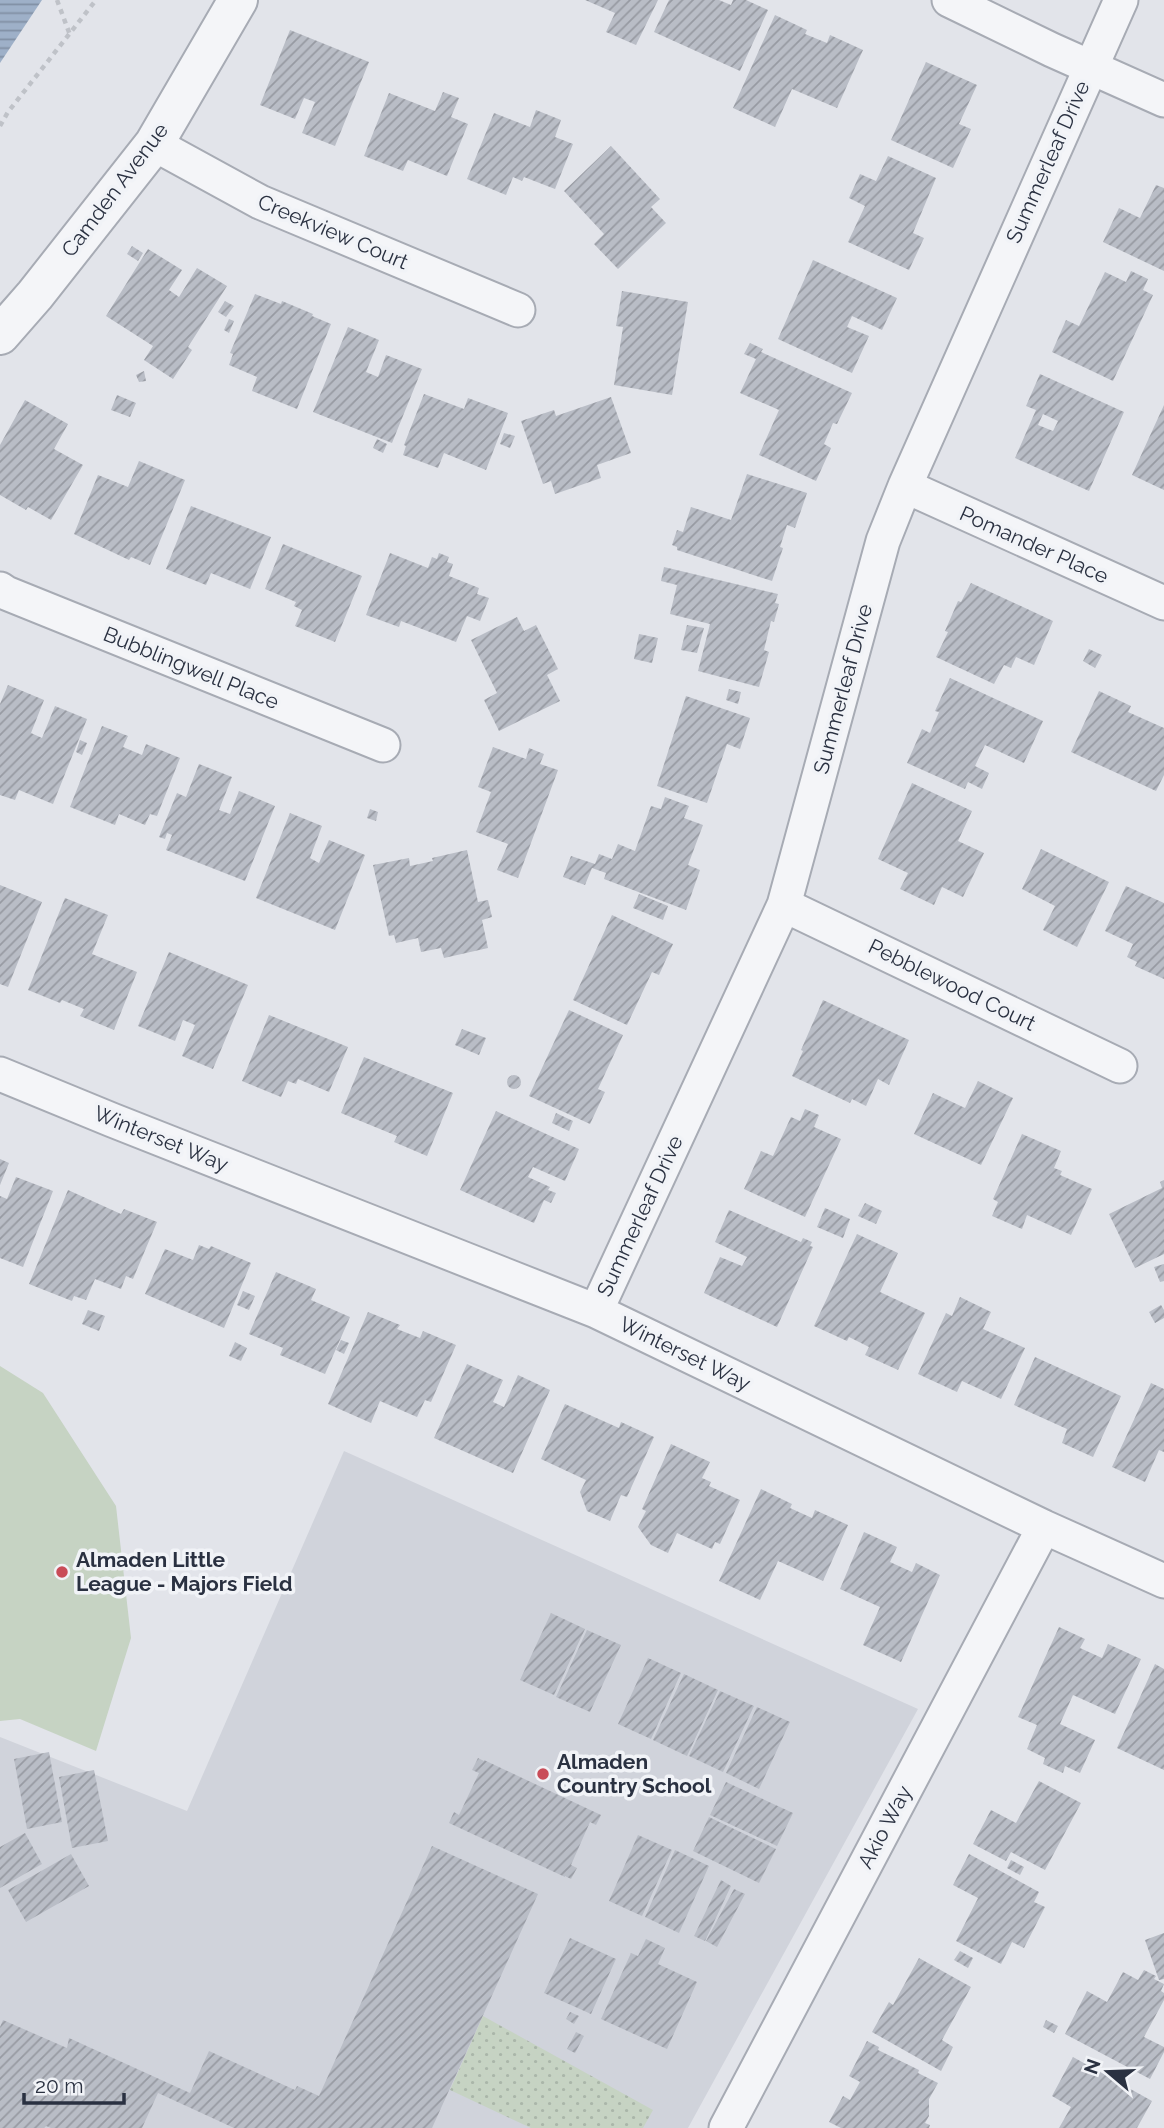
<svg xmlns="http://www.w3.org/2000/svg" width="1164" height="2128" font-family="Raleway,sans-serif">
<defs>
<pattern id="garden-dots" width="8" height="8" patternUnits="userSpaceOnUse" patternTransform="scale(1.75)"><rect width="8" height="8" fill="#c6d3c3"/><path d="M2 2h.1M6 6h.1" fill="none" stroke="#aab6a9" stroke-width="1.8" stroke-linecap="round"/></pattern>
<pattern id="water-rules" width="6" height="5" patternUnits="userSpaceOnUse" patternTransform="scale(1.75)"><rect width="6" height="5" fill="#9eb0c8"/><path d="M0 2.5h6" fill="none" stroke="#8190a4"/></pattern>
<pattern id="building-hatch" width="6" height="6" patternUnits="userSpaceOnUse" patternTransform="scale(1.75)"><rect width="6" height="6" fill="#b9bdc6"/><path d="M-1 1l2-2M0 6l6-6M5 7l2-2" fill="none" stroke="#979aa2"/></pattern>
</defs>
<rect width="100%" height="100%" fill="#e2e4ea"/>
<path fill="#d0d3db" d="M344,1451L918,1709L688,2128H0V1737L187,1811Z"/>
<path fill="url(#garden-dots)" d="M483,2016L653,2110L643,2128H531L450,2090Z"/>
<path fill="#c6d3c3" d="M0,1366L43,1393L116,1506L131,1638L96,1751L20,1719L0,1721Z"/>
<path fill="url(#water-rules)" d="M0,0H42L0,63Z"/>
<path fill="url(#building-hatch)" fill-rule="evenodd" d="M585,0H658L636,45L606,32L615,13Z
M669,0H719L731,5L733,0H746L768,10L740,71L654,32Z
M775,15L807,30L805,34L827,43L830,35L863,50L837,108L792,89L775,127L733,108Z
M290,30L369,62L335,146L302,133L315,102L304,98L295,119L260,105Z
M926,62L977,85L959,124L971,129L953,168L891,140Z
M443,92L459,98L451,117L468,124L447,176L408,160L403,171L364,156L389,93L435,111Z
M536,110L561,120L555,137L573,144L555,189L524,177L522,181L513,177L506,195L467,179L494,113L530,127Z
M611,146L660,199L651,207L666,223L618,269L594,244L604,234L564,191Z
M888,156L936,178L913,233L924,238L909,270L848,242L865,206L849,198L860,174L876,181Z
M1156,185L1164,188V271L1103,242L1119,208L1140,218Z
M132,246L143,253L138,261L127,254Z
M148,249L182,270L169,290L179,297L197,268L227,286L188,347L192,350L173,379L144,360L153,346L106,316Z
M813,260L897,298L882,330L852,316L847,327L869,336L852,373L778,339Z
M1131,271L1148,279L1143,290L1153,295L1113,381L1052,352L1066,320L1079,326L1105,272L1126,282Z
M622,291L688,302L672,395L614,385L623,327L616,326Z
M255,294L281,304L282,301L313,314L312,316L331,324L297,409L252,391L257,377L229,365L233,354L230,353Z
M225,301L234,306L226,317L218,312Z
M229,319L234,321L229,333L224,330Z
M348,327L379,340L366,372L378,377L386,355L422,369L392,443L313,412Z
M750,343L763,349L761,352L852,393L837,424L833,423L824,444L831,448L816,481L759,455L779,410L740,393L756,359L744,354Z
M144,371L146,381L139,382L136,375Z
M1040,374L1124,412L1089,491L1015,458L1036,410L1026,406ZM1043,414L1058,421L1053,431L1038,425Z
M424,394L464,409L468,398L508,413L486,470L444,453L438,468L403,455L406,446L404,445Z
M117,395L136,403L130,417L111,410Z
M611,397L631,453L597,465L601,478L555,494L551,481L543,484L521,421L554,410L556,416Z
M25,400L68,424L54,449L83,465L51,520L28,507L26,510L0,495V445Z
M1164,405V490L1132,475Z
M504,433L515,436L510,448L500,444Z
M377,439L387,444L383,453L373,448Z
M139,461L185,480L150,565L131,557L129,560L74,534L98,475L128,487Z
M747,474L807,493L795,528L787,525L780,547L783,548L772,581L677,550V547L672,545L677,530L683,532L691,507L731,520Z
M191,506L271,537L250,589L211,573L206,585L166,569Z
M283,544L362,576L335,642L295,626L302,610L294,606L296,602L265,589Z
M390,553L428,568L432,557L437,559L439,553L449,557L447,562L453,564L449,576L479,588L477,594L489,598L480,621L467,616L456,642L401,621L399,627L366,615Z
M664,567L778,594L775,603L779,604L774,622L771,621L764,650L769,652L759,687L698,671L710,624L670,614L677,585L661,581Z
M971,583L1053,621L1034,665L1016,657L1011,668L1004,665L994,684L936,657L948,632L945,631L958,601L961,602Z
M517,617L524,631L536,625L558,669L547,675L560,701L499,731L484,700L497,693L471,640Z
M687,625L704,628L697,653L681,650Z
M639,634L658,638L652,663L634,659Z
M1089,649L1102,655L1095,668L1083,661Z
M950,678L1043,721L1024,763L985,745L975,766L989,773L982,789L968,782L965,789L907,763L922,729L930,733L939,712L935,711Z
M8,685L44,700L31,733L42,738L55,706L87,719L53,804L19,790L15,800L0,795V704Z
M729,689L741,692L738,704L726,700Z
M1099,691L1131,706L1128,712L1164,728V775L1156,791L1071,752Z
M686,696L750,718L740,749L727,744L707,803L657,786Z
M102,726L128,736L123,747L142,755L146,744L180,758L157,816L150,814L145,825L119,814L115,825L70,807Z
M80,740L87,743L82,755L76,752Z
M493,747L526,759L529,748L544,754L540,764L558,770L518,878L497,870L508,844L476,832L491,792L478,787Z
M199,764L232,777L219,810L230,814L239,791L275,806L245,881L166,850L172,835L167,833L165,839L159,837L177,793L186,797Z
M912,783L972,811L958,841L984,853L963,897L942,887L934,905L900,889L908,873L878,859Z
M665,797L689,806L684,818L703,825L688,865L700,870L686,910L604,879L606,873L592,868L585,885L563,877L571,856L595,864L599,854L612,859L618,844L635,851L651,806L661,809Z
M370,809L378,812L376,821L367,818Z
M290,813L322,826L310,858L319,863L329,840L365,855L335,930L256,898Z
M1041,849L1109,882L1077,947L1043,930L1055,906L1022,889Z
M467,850L478,902L488,900L492,917L482,920L488,948L444,958L441,948L421,952L418,938L396,943L394,935L389,936L373,865L409,858L410,866L433,861L432,858Z
M0,885L42,902L8,987L0,984Z
M1126,886L1164,903V979L1135,966L1137,962L1127,957L1133,944L1105,931Z
M639,894L668,906L663,920L633,908Z
M65,898L108,915L92,954L137,972L114,1030L80,1016L84,1009L62,1000L60,1003L28,990Z
M612,915L673,944L659,975L652,972L627,1025L573,1000Z
M169,952L248,985L213,1069L182,1056L195,1025L183,1020L175,1041L138,1026Z
M823,1000L909,1040L889,1085L878,1079L866,1106L852,1099L850,1103L792,1076L803,1051L801,1050Z
M569,1010L623,1035L598,1089L605,1092L590,1124L529,1096Z
M269,1015L348,1047L329,1092L298,1079L296,1084L288,1081L281,1097L242,1081Z
M462,1029L486,1038L479,1055L455,1045Z
M364,1057L453,1093L427,1156L394,1142L397,1136L341,1113Z
M507 1082a7 7 0 1 1 14 0a7 7 0 1 1-14 0Z
M978,1081L1013,1098L981,1165L914,1134L933,1093L965,1108Z
M805,1109L819,1115L814,1127L841,1139L805,1217L744,1189L761,1151L773,1156L791,1117L800,1121Z
M496,1111L579,1149L565,1181L533,1167L528,1177L550,1187L548,1190L556,1193L551,1203L544,1200L534,1223L460,1190Z
M556,1113L573,1121L569,1131L552,1123Z
M1022,1134L1061,1151L1054,1168L1062,1171L1060,1175L1092,1189L1071,1235L1027,1215L1022,1229L992,1216L998,1202L993,1199Z
M0,1159L9,1163L0,1185Z
M16,1177L53,1191L23,1267L0,1258V1196L7,1199Z
M1164,1180V1254L1135,1268L1109,1214L1162,1188L1160,1182Z
M68,1190L121,1214L124,1209L157,1222L133,1279L126,1276L121,1289L95,1279L86,1300L74,1296L72,1301L29,1284Z
M865,1203L882,1211L876,1224L858,1216Z
M825,1208L850,1219L843,1238L817,1227Z
M729,1210L801,1242L803,1238L812,1242L810,1246L813,1247L777,1327L704,1293L720,1257L742,1266L747,1257L715,1242Z
M857,1234L898,1253L880,1292L925,1313L898,1370L865,1355L869,1347L849,1337L847,1341L814,1326Z
M199,1245L209,1249L211,1246L251,1263L224,1328L145,1294L165,1249L193,1260Z
M1164,1264V1281L1160,1282L1154,1267Z
M276,1272L316,1289L311,1300L350,1317L325,1374L280,1355L283,1348L249,1334Z
M243,1291L255,1296L249,1310L237,1305Z
M960,1297L991,1312L983,1329L1025,1348L1001,1399L962,1381L957,1392L918,1374L946,1313L952,1316Z
M1161,1305L1164,1310V1318L1155,1323L1149,1312Z
M88,1310L105,1316L99,1331L82,1324Z
M368,1312L400,1325L397,1329L420,1338L423,1331L456,1345L431,1402L425,1400L417,1417L380,1401L371,1423L328,1404Z
M341,1340L349,1343L344,1354L336,1350Z
M235,1342L247,1348L241,1361L229,1356Z
M1035,1357L1121,1396L1093,1457L1062,1443L1067,1429L1014,1405Z
M467,1364L503,1380L493,1402L504,1407L518,1375L550,1390L513,1473L434,1438Z
M1151,1383L1164,1389V1452L1159,1450L1145,1482L1112,1467Z
M565,1404L619,1428L621,1422L654,1437L627,1497L621,1495L610,1521L587,1511L580,1492L586,1480L541,1459Z
M671,1444L710,1462L702,1478L711,1482L709,1486L740,1500L720,1544L715,1542L712,1549L677,1533L668,1553L651,1545L638,1527L646,1511L642,1509Z
M761,1489L792,1504L790,1508L812,1518L815,1510L848,1525L823,1581L778,1561L760,1600L719,1581Z
M864,1532L897,1547L890,1562L912,1572L916,1563L940,1575L901,1662L863,1645L880,1607L840,1589Z
M551,1613L585,1629L554,1695L520,1680Z
M1059,1627L1085,1639L1080,1648L1102,1658L1108,1644L1141,1659L1115,1714L1073,1695L1060,1724L1095,1740L1080,1773L1065,1766L1063,1773L1043,1764L1045,1758L1027,1749L1037,1725L1018,1717Z
M587,1630L621,1645L590,1712L556,1697Z
M648,1658L681,1673L651,1739L618,1724Z
M1155,1664L1164,1669V1770L1117,1748Z
M684,1674L718,1690L687,1756L653,1740Z
M720,1691L754,1706L723,1772L689,1756Z
M757,1707L790,1722L759,1789L726,1773Z
M49,1752L62,1822L27,1829L14,1759Z
M478,1758L484,1761V1760L601,1815L596,1825L590,1822L571,1865L577,1868L571,1879L565,1876V1877L449,1823L454,1812L459,1815L479,1773L472,1770Z
M94,1770L108,1841L72,1848L59,1777Z
M1039,1781L1081,1803L1045,1870L1011,1852L1006,1861L973,1844L991,1810L1016,1823Z
M726,1782L793,1813L777,1846L710,1815Z
M709,1817L776,1849L759,1883L693,1851Z
M25,1833L42,1864L0,1888V1847Z
M638,1835L672,1850L642,1916L609,1901Z
M432,1846L538,1894L432,2128H234L158,2093L142,2128H51L46,2126L44,2128H0V2027L3,2020L67,2048L69,2038L190,2093L209,2051L295,2090L297,2086L319,2096Z
M675,1850L709,1866L679,1933L645,1917Z
M71,1854L89,1886L26,1922L8,1890Z
M969,1854L1039,1892L1034,1902L1045,1907L1024,1948L1012,1942L1001,1964L956,1941L978,1898L953,1885Z
M1011,1860L1024,1867L1020,1875L1007,1868Z
M721,1880L731,1886L705,1941L694,1936Z
M734,1889L745,1894L717,1947L706,1941Z
M1164,1933V1979L1159,1980L1145,1940Z
M570,1938L616,1959L591,2014L544,1993Z
M646,1939L665,1948L658,1964L697,1982L667,2049L601,2019L631,1953L638,1956Z
M960,1951L973,1958L968,1968L954,1960Z
M919,1958L971,1987L942,2040L953,2047L941,2071L872,2032L889,2002L893,2005Z
M1144,1970L1156,1976L1154,1979L1164,1984L1161,1991L1164,1993V2000L1144,2037L1164,2047V2052L1150,2079L1065,2034L1087,1991L1107,2002L1123,1972L1138,1980Z
M570,2012L579,2016L574,2024L566,2019Z
M1046,2020L1058,2026L1054,2033L1043,2027Z
M576,2032L584,2036L575,2053L567,2049Z
M867,2041L879,2047L878,2050L919,2070L918,2073L938,2083L929,2099V2116L925,2123L930,2125L929,2128H841L829,2122L843,2096L850,2100L860,2082L849,2076Z
M1073,2057L1152,2101L1137,2128H1059L1071,2107L1052,2096Z"/>
<g fill="none" stroke-linecap="round" stroke-linejoin="round">
<defs>
<path id="minor" d="M949,0L1052,50L1164,100
M154,144L260,202L518,310
M905,486L1164,603
M0,589L6,593L383,745
M784,905L1120,1066
M0,1074L112,1120L596,1311L1044,1527L1164,1581
M596,1311L784,905L883,541L905,486L1121,0
M726,2128L1044,1527"/>
<path id="tertiary" d="M0,335L35,295L154,144L238,0"/>
</defs>
<use href="#minor" stroke="#a7abb4" stroke-width="37"/>
<use href="#tertiary" stroke="#a7abb4" stroke-width="42"/>
<path stroke="#bfc2c8" stroke-width="4.5" stroke-dasharray="5 5" stroke-linecap="butt" d="M57,0L70,35
M0,126L8,112L96,0"/>
<use href="#minor" stroke="#f4f5f8" stroke-width="33"/>
<use href="#tertiary" stroke="#f4f5f8" stroke-width="38"/>
</g>
<g fill="#c94c58" stroke="#f1f3f7" stroke-width="2.5">
<circle cx="62" cy="1572" r="7"/>
<circle cx="543" cy="1774" r="7"/>
</g>
<g text-anchor="middle" stroke-width="7" stroke-linejoin="round" paint-order="stroke">
<g font-size="21" fill="#2a3141" stroke="#f1f3f7">
<text transform="translate(1048 162) rotate(-66)" y="7">Summerleaf Drive</text>
<text transform="translate(115 190) rotate(-53)" y="7">Camden Avenue</text>
<text transform="translate(333 232) rotate(23)" y="7">Creekview Court</text>
<text transform="translate(1034 545) rotate(24)" y="7">Pomander Place</text>
<text transform="translate(191 668) rotate(22)" y="7">Bubblingwell Place</text>
<text transform="translate(843 689) rotate(-75)" y="7">Summerleaf Drive</text>
<text transform="translate(952 985) rotate(26)" y="7">Pebblewood Court</text>
<text transform="translate(161 1139) rotate(22)" y="7">Winterset Way</text>
<text transform="translate(640 1216) rotate(-65)" y="7">Summerleaf Drive</text>
<text transform="translate(685 1354) rotate(26)" y="7">Winterset Way</text>
<text transform="translate(885 1827) rotate(-62)" y="7">Akio Way</text>
</g>
<g font-size="21" font-weight="bold" fill="#2a3141" stroke="#f1f3f7" text-anchor="start">
<text x="76" y="1567">Almaden Little<tspan x="76" dy="24">League - Majors Field</tspan></text>
<text x="557" y="1769">Almaden<tspan x="557" dy="24">Country School</tspan></text>
</g>
</g>
<g transform="translate(1108 2072) rotate(289)" stroke="#f1f3f7" stroke-width="5" paint-order="stroke">
<path d="M0-5L12 26L0 18L-12 26Z" fill="#2a3141"/>
<text y="-10" font-size="19" font-weight="bold" text-anchor="middle" fill="#2a3141">N</text>
</g>
<path d="M24 2093v10h100v-10" fill="none" stroke="#2a3141" stroke-width="3.5"/>
<text x="35" y="2093" font-size="21" fill="#2a3141" stroke="#f1f3f7" stroke-width="5" paint-order="stroke">20 m</text>
</svg>
